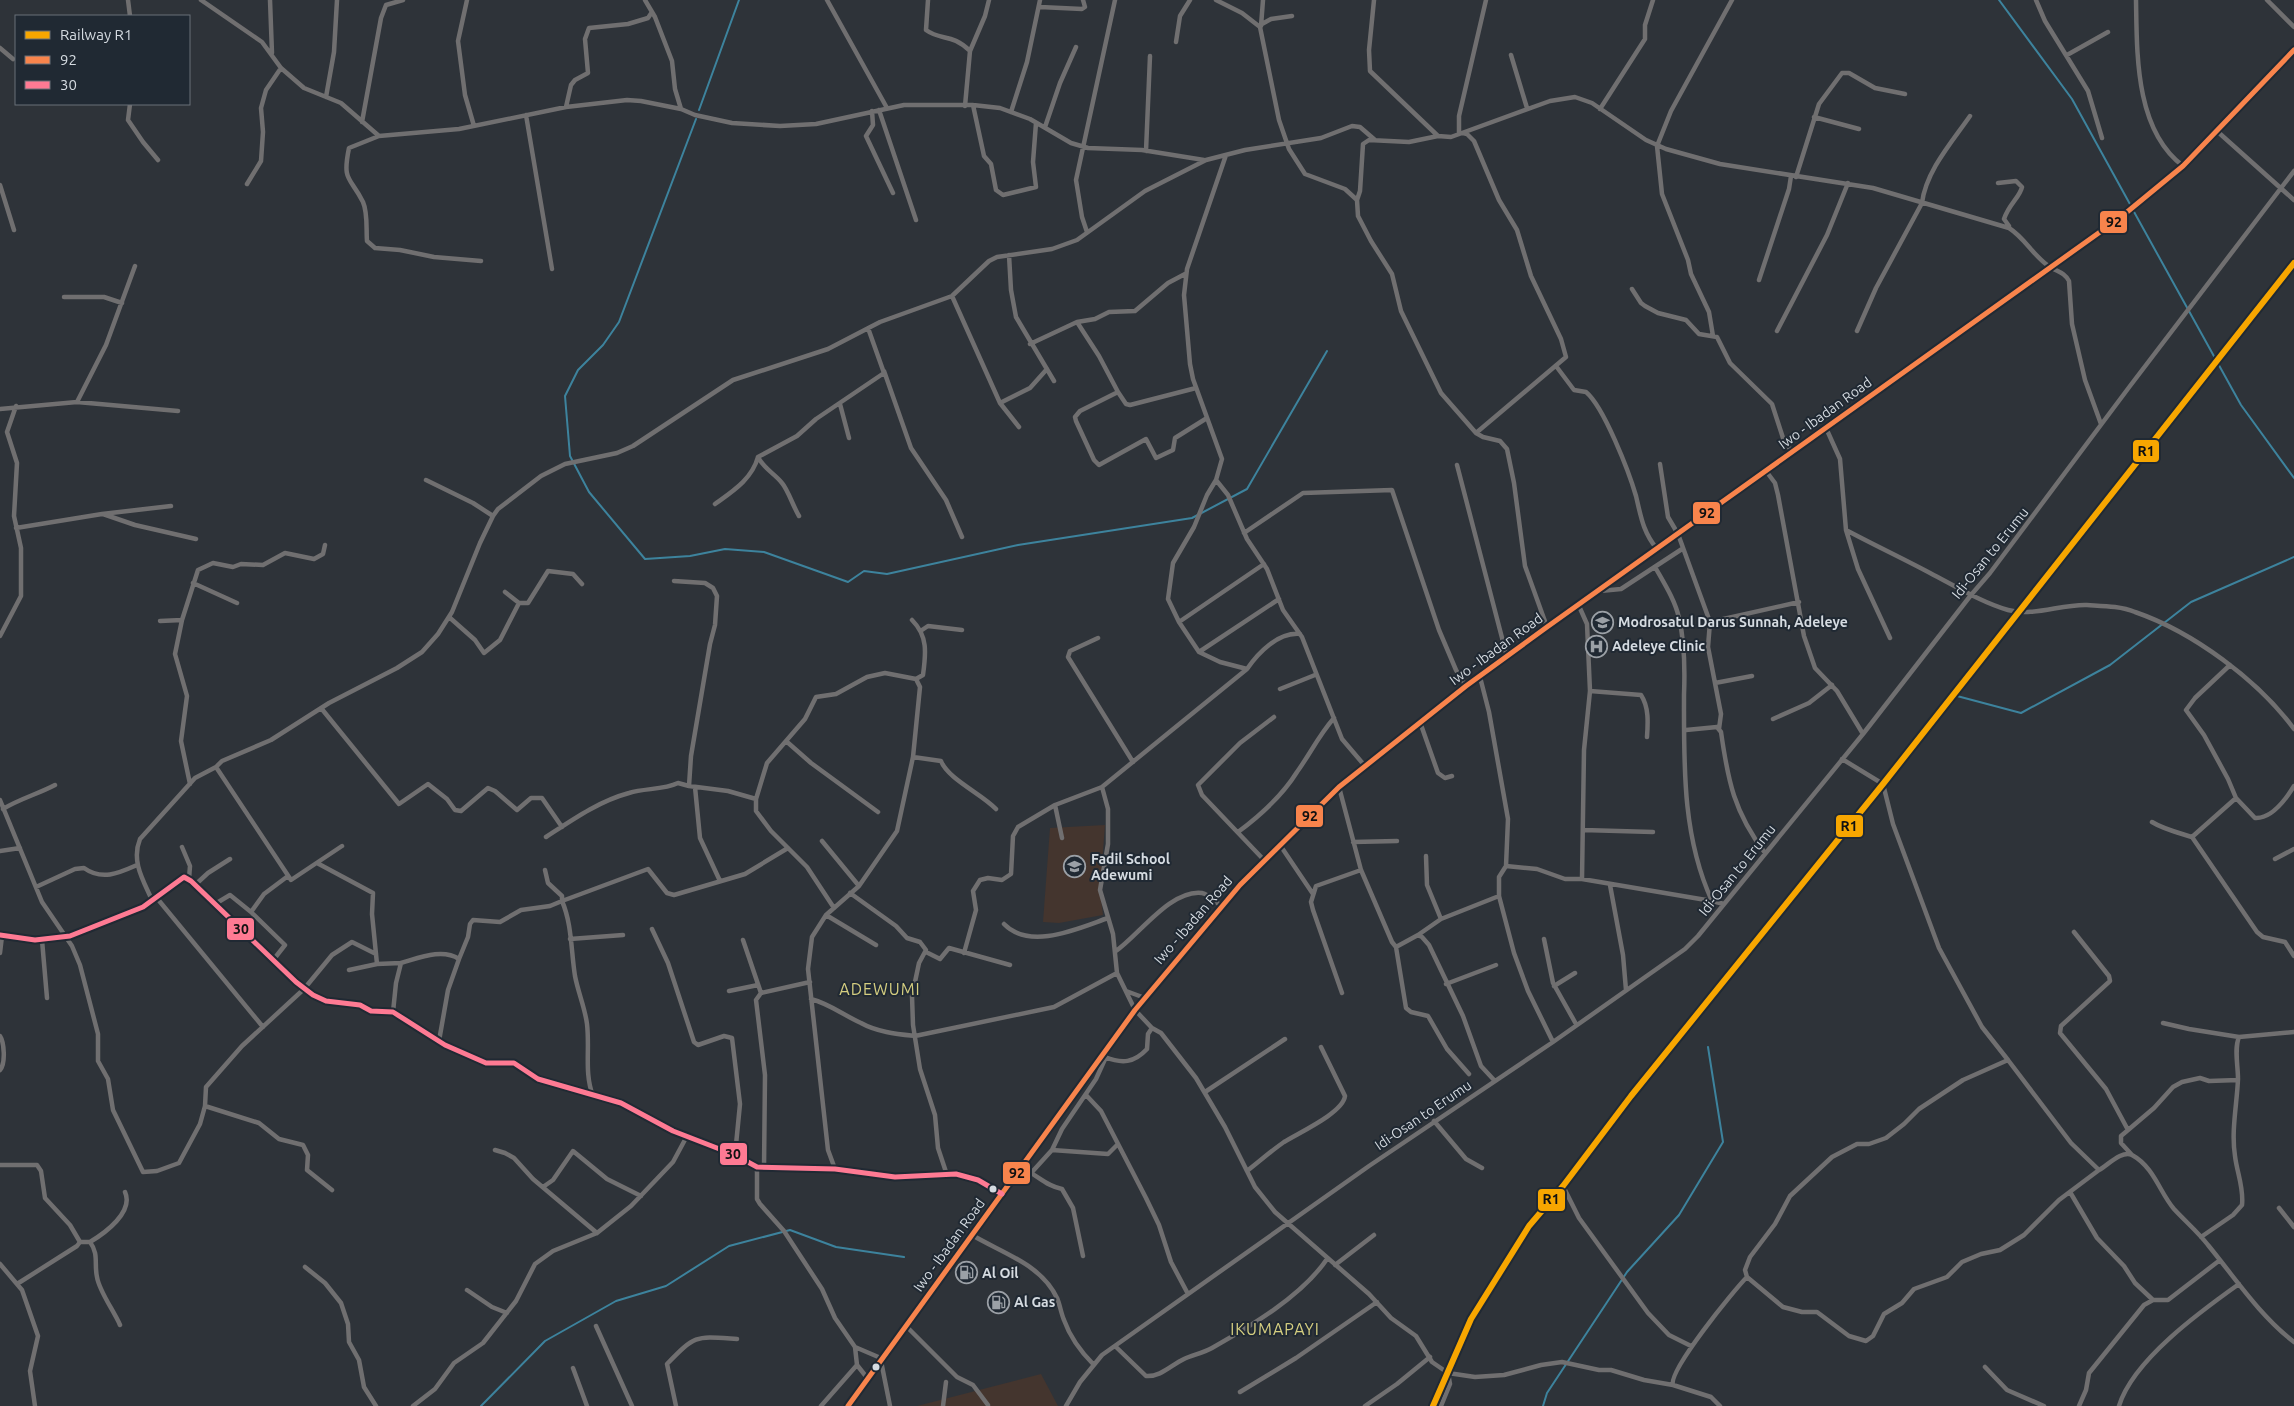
<svg xmlns="http://www.w3.org/2000/svg" width="2294" height="1406" font-family="Ubuntu,sans-serif">
<rect width="100%" height="100%" fill="#2e3339"/>
<path fill="#44352e" d="M1105,825L1100,890L1103,915L1059,923L1043,922L1050,828Z
M1041,1374L1058,1406H917Z"/>
<g fill="none" stroke-linecap="round" stroke-linejoin="round">
<path stroke="#3d839d" stroke-width="2" d="M1999,0L2072,99L2131,206
M699,110L739,0
M696,119L619,322L603,345L578,370L565,396L570,456L589,492L645,559L690,556L725,549L764,552L848,582L864,571L887,574L1018,545L1192,518L1247,489L1327,351
M2133,210L2241,405L2294,478
M1957,696L2021,713L2110,665L2191,602L2294,557
M481,1406L545,1341L616,1301L666,1286L729,1246L790,1230L836,1247L904,1257
M1543,1406L1547,1393L1627,1272L1679,1215L1723,1142L1708,1047"/>
<path stroke="#706f70" stroke-width="4.5" d="M128,0L130,16
M201,0L262,42L281,68L304,88L341,103L379,136L459,129L566,107L627,100L641,101L681,109L695,115L732,123L780,126L816,124L904,105H973L1000,108L1030,119L1071,143L1088,148L1142,150L1204,160
M270,0L272,53
M467,0L458,41L465,95L474,126
M645,0L655,17L672,61L675,89L681,109
M827,0L887,108
M928,0L926,30C941,41 952,33 970,51
M1216,0L1242,13L1260,27L1279,120L1289,149L1305,174L1345,189L1357,200
M1374,0L1369,50L1370,71L1438,136L1451,137L1550,101L1575,97L1592,103L1646,140L1666,149L1720,164L1873,188L2009,228C2025,238 2034,257 2050,267C2058,272 2064,272 2069,281L2072,324L2085,380L2101,424
M2036,0L2045,21L2088,91L2102,138
M2136,0C2137,54 2135,130 2183,166
M2267,0L2294,27
M1040,7L1082,9L1085,7L1083,0
M1262,24L1271,19L1292,16
M1261,26L1263,0
M1176,42L1180,16L1190,0
M0,48L13,59
M1511,55L1527,108
M2067,55L2108,32
M326,97L334,52L337,0
M130,104L128,120L143,142L158,160
M973,105L984,156L991,164L996,190L1003,195L1036,187L1033,162L1036,123
M965,106L970,51L985,16L989,0
M566,107L571,85L575,80L588,73L585,39L589,28L628,24L648,18L652,12
M1600,109L1645,39V25L1653,0
M879,110L916,220
M872,111L873,125L866,136L893,193
M1011,112L1027,62L1040,0
M526,115L552,269
M1814,117L1859,129
M362,122L381,18L386,5L403,0
M1045,127L1060,83L1076,47
M2218,132L2294,200
M379,136L349,148C342,182 350,176 363,202C368,213 366,230 367,241L375,248L400,250L434,257L481,261
M1438,136L1409,142L1369,140L1363,144L1360,191L1357,200L1358,216L1371,241L1392,274L1401,311L1441,393L1476,433L1483,437L1500,441L1507,449L1514,483L1525,566L1547,627
M1146,151L1150,56
M1226,155L1187,269L1184,295L1190,364L1193,379L1222,459L1216,480L1207,495L1194,527L1173,563L1168,599L1179,622L1199,652L1220,662L1247,669C1258,653 1278,632 1300,634
M1796,177L1819,104L1842,73H1849L1875,88L1905,94
M1998,183L2016,181L2022,187C2020,197 2009,204 2004,219L2009,226
M247,184L261,161L263,132L261,108L266,90L281,68
M0,185L14,230
M1087,232L1082,217L1076,180L1115,0
M1009,255L1011,290L1016,317L1054,381
M1759,280L1789,189L1791,176
M1632,289L1641,303L1645,306L1658,313L1686,320L1699,334L1717,337L1730,363L1772,404L1783,438L1792,452
M952,296L1000,403L1019,427
M64,297H104L122,303
M1077,322L1095,319L1109,312L1135,311L1168,283L1185,274
M1777,331L1827,235L1848,183
M1857,331L1876,288L1922,203C1926,171 1952,142 1970,116
M1713,336L1709,312L1691,274L1688,260L1662,194L1657,146L1671,111L1732,0
M1030,344L1077,322L1099,356L1118,392
M1556,366L1574,390L1586,392C1604,407 1629,472 1636,496C1641,517 1643,532 1657,549
M884,371L911,448L946,500L962,537
M1196,388L1130,405L1126,404L1118,392L1080,411L1075,417L1076,421L1094,460L1099,465L1146,439L1156,458L1173,450L1175,438L1207,418
M77,402L106,345L135,266
M1000,403L1030,388L1047,369
M840,404L849,438
M0,409L77,402L178,411
M1826,428L1840,459L1846,530C1874,545 1902,558 1930,573C1955,586 1981,602 2008,610C2033,617 2061,604 2087,605C2103,606 2120,606 2135,612C2193,632 2258,680 2294,729
M1476,433L1566,357L1561,339L1531,276L1517,230L1499,200L1474,141L1467,134L1459,132V116L1486,0
M758,457C764,469 774,473 782,483C788,490 793,506 799,516
M1660,464L1668,517L1678,534L1710,622L1708,647L1721,714L1719,729
M1457,465L1507,657
M1766,471L1775,483L1778,495L1804,636L1815,668L1837,691L1863,734
M426,480L473,503L493,516
M1216,480L1228,495L1247,539L1267,569L1283,610L1302,637L1342,739L1365,766
M715,504C733,491 752,479 758,457L797,436L816,419L884,373L868,328
M103,514L135,525L196,539
M16,528L102,514L171,506
M1846,530L1858,569L1890,638
M1244,533L1303,493L1392,490L1439,630L1456,670L1466,686
M1655,567C1664,583 1675,600 1679,618C1685,643 1685,669 1684,695C1684,764 1682,836 1712,901L1724,904
M674,581L705,583L713,588L717,596L715,625L710,644L691,756L689,786L728,791L756,799
M193,583L237,603
M1600,591L1621,589L1682,549
M519,603H528L548,571L573,574L582,584
M1579,606L1587,624L1590,691L1584,750L1582,879
M449,617L475,640L484,653L500,640L519,603L505,592
M182,620L198,570L213,563L233,567L241,564L263,565L285,553L314,559L323,554L325,545
M912,620C928,636 926,653 923,675L916,679
M160,621L182,620L175,654L187,696L181,741L190,784
M1179,622L1264,564
M1710,622L1799,602
M922,630L928,626L962,630
M0,636L21,596V548L14,516L17,463L7,432L16,406
M1098,638L1070,651L1068,657L1133,762
M1199,652L1279,599
M1480,677L1489,712L1508,819L1506,866L1499,877V896L1514,953L1528,991L1553,1042
M1715,683L1752,676
M1280,689L1315,675
M1590,691L1641,695C1649,707 1648,723 1647,737
M321,708L399,804L428,784L447,799L455,810L461,811L488,788L495,791L517,810L531,798H542L562,827
M1773,719L1809,703L1832,685
M1420,722L1438,773L1445,778L1452,776
M1686,730L1717,727L1721,732C1728,781 1734,812 1765,853
M786,741L811,763L878,812
M913,757L941,761C948,779 982,794 996,809
M1842,759L1883,784L1893,824L1939,948L1982,1027L2008,1060L1963,1080L1919,1109L1904,1124L1886,1138L1869,1144H1857L1832,1157L1790,1196L1775,1224L1750,1257L1745,1270L1747,1277L1783,1307L1802,1312H1817L1849,1336L1866,1341L1873,1336L1884,1314L1902,1303L1914,1289L1947,1277L1962,1262L1981,1254L2000,1250L2024,1235L2059,1200L2099,1170
M216,767L291,880L342,846
M695,787L700,838L720,881
M1102,787L1108,809V844L1100,890L1113,934L1117,973L1135,1010L1152,1028L1161,1033L1196,1078L1225,1127L1255,1187L1275,1212L1369,1294L1391,1318L1416,1336L1432,1362L1448,1373L1475,1377L1504,1375L1541,1365L1562,1362L1599,1370H1611L1644,1380L1673,1385L1711,1397L1720,1406
M1339,787L1361,870L1392,942L1396,947L1418,935L1422,937L1429,945L1463,1016L1481,1066L1494,1080
M2236,798L2255,818C2271,819 2286,799 2294,786
M0,800L42,902L72,946L80,965L98,1034V1061L108,1079L113,1110L143,1172L157,1171L179,1163L200,1124L205,1106L206,1087L242,1046L304,989L332,955L352,942L376,954
M1055,805L1062,838
M3,809C19,799 38,794 55,785
M2152,822C2163,829 2179,833 2192,837L2236,798L2228,779L2204,735L2186,710L2195,698L2230,665
M1583,830L1653,832
M1238,832C1261,815 1282,796 1297,772C1310,754 1319,735 1334,718
M546,837C572,820 599,801 629,793C645,788 663,790 678,783L689,786
M2192,837L2257,932L2263,937L2285,942L2294,956
M822,841L859,886
M1353,842L1397,841
M1280,845L1313,894
M182,847L190,866L189,879
M0,851L20,848
M1426,856L1427,885L1441,919
M2275,859L2294,849
M1264,860L1202,795L1198,785L1240,743L1274,717
M317,863L373,893L372,914L377,964L349,970
M1506,866L1537,869L1565,879H1582L1712,901
M545,870L548,883L562,896V901L648,869L667,893L674,895L745,874L788,848
M195,885L208,873L230,859
M1610,885L1623,955L1626,990
M36,887L75,869L84,868C102,881 119,873 137,865
M850,893L896,926L907,938L920,942L926,950L919,963L912,996L913,1025L920,1069L935,1115L938,1148L947,1175
M156,897L263,1027
M152,900C143,880 131,861 140,839L195,778L216,767L222,761L271,740L329,703L397,668L422,652L438,634L452,612L480,543L493,516L498,509L541,476L565,464L617,453L633,446L733,380L828,349L880,322L952,296L989,261L997,257L1052,249L1077,240L1145,191L1206,160L1245,150L1321,138L1352,126L1360,127L1375,140
M215,904L230,895L251,912L285,945L274,959
M834,908L807,867L771,831L756,811V799L767,763L805,719L816,697L836,694L867,677L885,673L916,679L920,687L913,757L897,831L859,886L826,915L812,937L808,969L828,1150L835,1169
M251,912L264,894L288,876
M826,915L876,945
M1004,924C1030,951 1079,928 1108,918
M652,929L668,963L694,1042L698,1045L724,1036L732,1038L740,1104L735,1155
M2074,932L2109,976L2110,981L2061,1026L2060,1033L2106,1089L2128,1130
M0,935L35,940L70,936L143,907L184,877L191,881L296,982L313,995L326,1001L360,1005L371,1011L393,1012L445,1045L486,1063H514L538,1079L621,1103L673,1131L735,1155L757,1167L835,1169L895,1177L956,1174L978,1180L1002,1194
M1418,935L1441,919L1499,896
M570,939L623,935
M1544,939L1553,983L1576,1024
M42,940L47,998
M743,940L761,993
M1396,947L1406,1008L1411,1012L1428,1016L1447,1049L1469,1074
M1116,951C1139,935 1171,889 1202,893C1208,894 1216,902 1221,906
M926,952L940,959L949,948L1010,965
M0,953L2,936
M964,953L976,910L973,891L980,880L988,878L1002,880L1011,874L1013,836L1018,827L1055,805L1102,787L1247,669
M377,964L401,963
M1446,984L1496,965
M1554,986L1575,973
M729,991L758,985
M1126,991L1145,998
M1342,993L1313,910L1311,902L1316,886L1361,870
M811,999C830,1004 843,1015 861,1023C877,1032 897,1034 915,1036L1054,1007L1117,973
M393,1012L396,983L401,963C419,958 442,948 459,959L468,937L470,924L473,920L500,922L521,910L550,906L562,901C572,924 571,951 575,976C578,992 585,1008 587,1024C590,1049 584,1073 593,1096
M2163,1023L2189,1029L2239,1037L2294,1032
M0,1036C4,1042 6,1063 0,1070
M439,1041L448,990L459,959
M1105,1057C1122,1064 1134,1063 1147,1049L1148,1034L1152,1028
M2008,1060L2071,1143L2099,1170C2108,1165 2122,1150 2132,1155C2154,1167 2160,1193 2174,1209C2185,1221 2198,1232 2208,1245C2235,1278 2260,1316 2294,1342
M1205,1092L1285,1039
M1086,1095L1101,1111L1146,1198L1159,1225L1171,1262L1188,1294
M205,1106L259,1123L279,1139L303,1145L308,1155L307,1170L332,1190
M1434,1121L1466,1159L1482,1168
M495,1150L505,1153L514,1158L533,1179L597,1233
M1052,1150L1108,1154L1117,1145
M2132,1155L2121,1143V1136L2154,1108L2173,1087L2182,1082L2200,1078L2209,1081L2238,1080
M0,1165H37L41,1171L45,1198L70,1225L80,1242L77,1246L17,1284
M757,1167V1199L760,1204L784,1231L822,1289L835,1318L855,1347L883,1359
M764,1168L765,1075L756,1000L761,993L810,982
M1021,1168C1037,1174 1045,1186 1062,1189L1073,1208L1083,1256
M1247,1171C1260,1161 1271,1151 1284,1142C1298,1133 1343,1113 1345,1096L1321,1047
M1032,1172L1052,1150L1062,1129L1096,1079L1106,1057
M1563,1186L1579,1218L1648,1313L1669,1335L1691,1346
M543,1187L553,1180L573,1151L607,1179L641,1196
M2070,1192L2097,1238L2124,1266L2135,1283L2153,1300
M2279,1208L2294,1227
M972,1235C1002,1253 1041,1264 1057,1298C1060,1305 1061,1313 1064,1320C1070,1337 1081,1352 1094,1365
M2201,1237L2233,1215L2242,1205C2244,1188 2237,1173 2235,1156C2231,1131 2237,1104 2238,1079C2238,1065 2234,1049 2239,1037
M80,1242H90C99,1254 94,1264 97,1277C99,1291 114,1311 120,1325
M90,1242C105,1233 134,1212 125,1192
M0,1264L22,1290L38,1336L30,1371L35,1406
M1335,1265L1374,1235
M305,1267L325,1283L341,1303L348,1324L349,1342L359,1360L364,1387L376,1406
M467,1290L492,1307L507,1313
M596,1326L632,1406
M906,1326L957,1377L973,1385L988,1405
M1115,1346L1146,1376C1161,1377 1171,1365 1184,1359C1193,1355 1203,1353 1212,1348C1251,1326 1302,1296 1327,1259
M855,1347L857,1365L868,1379
M881,1361L890,1406
M1985,1367L2007,1390L2044,1406
M573,1368L587,1406
M1673,1385C1668,1371 1734,1290 1747,1277
M1240,1392L1296,1358L1377,1302
M413,1406L435,1389L454,1363L483,1343L516,1301L535,1264L553,1251L597,1233L631,1206L673,1162L687,1136
M676,1406L667,1364C696,1334 696,1336 737,1339
M821,1406L857,1365
M943,1406L946,1382
M1066,1406L1080,1382L1102,1355L1369,1166L1553,1042L1685,949L1698,936L1863,734L1971,595L1990,573L2130,386L2294,171
M1365,1406L1397,1384L1430,1357
M1441,1406L1450,1384L1448,1373
M2079,1406L2086,1390L2089,1373L2144,1305L2153,1300H2168L2220,1260
M2119,1406C2133,1360 2201,1311 2239,1284"/>
<path stroke="#707073" stroke-width="7" d="M848,1406L1135,1010L1240,885L1339,787L1466,686L1547,627L2121,217L2183,166L2294,50"/>
<defs>
<path id="bus-1" d="M848,1406L1135,1010L1240,885L1339,787L1466,686L1547,627L2121,217L2183,166L2294,50"/>
<path id="bus-2" d="M0,935L35,940L70,936L143,907L184,877L191,881L296,982L313,995L326,1001L360,1005L371,1011L393,1012L445,1045L486,1063H514L538,1079L621,1103L673,1131L735,1155L757,1167L835,1169L895,1177L956,1174L978,1180L1002,1194"/>
</defs>
<use href="#bus-1" stroke="#202933" stroke-width="9"/>
<use href="#bus-2" stroke="#202933" stroke-width="9"/>
<use href="#bus-1" stroke="#f8844c" stroke-width="5"/>
<use href="#bus-2" stroke="#fe7a93" stroke-width="5"/>
<defs>
<path id="rail-1" d="M1433,1406L1471,1319L1529,1226L1563,1186L1631,1096L1883,784L2294,263"/>
</defs>
<use href="#rail-1" stroke="#202933" stroke-width="10"/>
<use href="#rail-1" stroke="#f7a600" stroke-width="6"/>
</g>
<defs>
<symbol id="school-ring" viewBox="-11 -11 22 22"><circle r="9.5" fill="#202933" stroke="#9ba0a6" stroke-width="1.5"/><path d="M0-5L7-2L0 1L-7-2ZM-4 1L0 2.5L4 1V4Q0 6-4 4Z" fill="#9ba0a6"/></symbol>
<symbol id="hospital-ring" viewBox="-11 -11 22 22"><circle r="9.5" fill="#202933" stroke="#9ba0a6" stroke-width="1.5"/><path d="M-5-5h3v3.5h4V-5h3V5h-3V1.5h-4V5h-3Z" fill="#9ba0a6"/></symbol>
<symbol id="fuel-ring" viewBox="-11 -11 22 22"><circle r="9.5" fill="#202933" stroke="#9ba0a6" stroke-width="1.5"/><path d="M-5.5-6h7V0h2V4h1.3V-2.5L3-4.5l.8-.8L6-3V5H2.5V1h-1V6h-7ZM-4.2-4.7v3.2H.2V-4.7Z" fill="#9ba0a6"/></symbol>
</defs>
<g fill-rule="evenodd">
<use href="#school-ring" x="1590" y="610" width="25" height="25"/>
<use href="#hospital-ring" x="1584" y="634" width="25" height="25"/>
<use href="#school-ring" x="1062" y="854" width="25" height="25"/>
<use href="#fuel-ring" x="954" y="1260" width="25" height="25"/>
<use href="#fuel-ring" x="986" y="1290" width="25" height="25"/>
</g>
<g fill="#d5dbe1" stroke="#202933" stroke-width="2">
<circle cx="993" cy="1189" r="4.5"/>
<circle cx="876" cy="1367" r="4.5"/>
</g>
<g text-anchor="middle" stroke-width="4" stroke-linejoin="round" paint-order="stroke">
<g font-size="14" fill="#d5dbe1" stroke="#202933">
<text transform="translate(1825 413) rotate(-36)" y="5">Iwo - Ibadan Road</text>
<text transform="translate(1990 553) rotate(-51)" y="5">Idi-Osan to Erumu</text>
<text transform="translate(1496 649) rotate(-36)" y="5">Iwo - Ibadan Road</text>
<text transform="translate(1737 870) rotate(-51)" y="5">Idi-Osan to Erumu</text>
<text transform="translate(1193 920) rotate(-49)" y="5">Iwo - Ibadan Road</text>
<text transform="translate(1423 1115) rotate(-34)" y="5">Idi-Osan to Erumu</text>
<text transform="translate(949 1245) rotate(-54)" y="5">Iwo - Ibadan Road</text>
</g>
<g font-size="14" font-weight="bold" fill="#d5dbe1" stroke="#202933" text-anchor="start">
<text x="1618" y="627">Modrosatul Darus Sunnah, Adeleye</text>
<text x="1612" y="651">Adeleye Clinic</text>
<text x="1091" y="864">Fadil School<tspan x="1091" dy="16">Adewumi</tspan></text>
<text x="982" y="1278">Al Oil</text>
<text x="1014" y="1307">Al Gas</text>
</g>
<g font-size="16" letter-spacing="1" fill="#d5ce80" stroke="#202933">
<text x="880" y="995">ADEWUMI</text>
<text x="1275" y="1335">IKUMAPAYI</text>
</g>
</g>
<g stroke="#202933" stroke-width="2">
<rect x="2099" y="210" width="29" height="24" rx="5" fill="#f8844c"/>
<rect x="2132" y="439" width="28" height="24" rx="5" fill="#f7a600"/>
<rect x="1692" y="501" width="29" height="24" rx="5" fill="#f8844c"/>
<rect x="1295" y="804" width="29" height="24" rx="5" fill="#f8844c"/>
<rect x="1835" y="814" width="29" height="24" rx="5" fill="#f7a600"/>
<rect x="226" y="917" width="29" height="24" rx="5" fill="#fe7a93"/>
<rect x="719" y="1142" width="29" height="24" rx="5" fill="#fe7a93"/>
<rect x="1002" y="1161" width="29" height="24" rx="5" fill="#f8844c"/>
<rect x="1537" y="1188" width="29" height="24" rx="5" fill="#f7a600"/>
</g>
<g font-size="14" text-anchor="middle" font-weight="bold" fill="#111">
<text x="2114" y="227">92</text>
<text x="2146" y="456">R1</text>
<text x="1707" y="518">92</text>
<text x="1310" y="821">92</text>
<text x="1849" y="831">R1</text>
<text x="241" y="934">30</text>
<text x="733" y="1159">30</text>
<text x="1017" y="1178">92</text>
<text x="1551" y="1204">R1</text>
</g>
<rect x="15" y="15" width="175" height="90" fill="#202933" stroke="#687079"/>
<rect x="25" y="31" width="25" height="8" fill="#f7a600" stroke="#687079"/>
<text x="60" y="40" font-size="15" fill="#d5dbe1">Railway R1</text>
<rect x="25" y="56" width="25" height="8" fill="#f8844c" stroke="#687079"/>
<text x="60" y="65" font-size="15" fill="#d5dbe1">92</text>
<rect x="25" y="81" width="25" height="8" fill="#fe7a93" stroke="#687079"/>
<text x="60" y="90" font-size="15" fill="#d5dbe1">30</text>
</svg>
